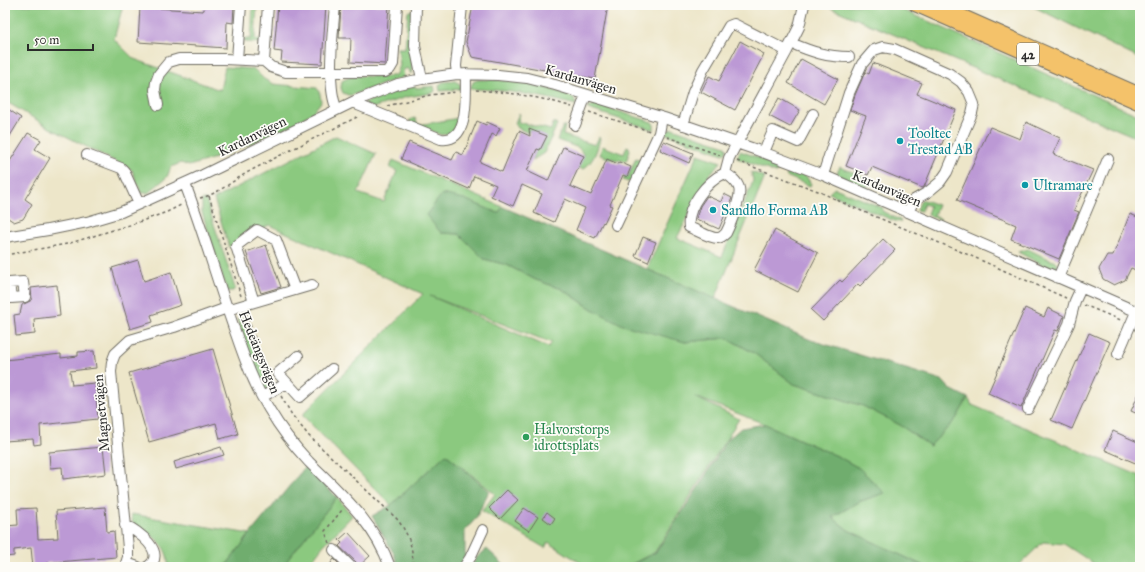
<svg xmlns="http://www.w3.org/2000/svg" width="1145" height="572" font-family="'IM FELL Great Primer',serif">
<rect width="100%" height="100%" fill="#fdfcf7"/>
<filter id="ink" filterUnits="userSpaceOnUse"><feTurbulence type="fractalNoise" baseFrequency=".025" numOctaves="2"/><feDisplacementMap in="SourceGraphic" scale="8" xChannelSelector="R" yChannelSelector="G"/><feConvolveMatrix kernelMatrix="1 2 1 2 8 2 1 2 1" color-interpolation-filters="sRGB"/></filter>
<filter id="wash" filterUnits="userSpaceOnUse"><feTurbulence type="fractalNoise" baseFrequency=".012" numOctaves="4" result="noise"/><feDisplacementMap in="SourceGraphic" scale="16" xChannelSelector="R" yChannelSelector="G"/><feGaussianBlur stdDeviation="0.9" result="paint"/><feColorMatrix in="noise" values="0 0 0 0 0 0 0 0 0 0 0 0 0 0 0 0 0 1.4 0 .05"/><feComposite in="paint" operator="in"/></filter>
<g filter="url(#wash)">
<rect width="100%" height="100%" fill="#ede6c9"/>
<path fill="#8bc97f" stroke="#5b7a55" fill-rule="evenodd" d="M10,5H123L114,39L134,59L220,90L225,67L254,69L264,79L273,84L317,88L320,94L321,102L313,112L294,124L225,155L189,166L181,163L171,167L167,177L148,193H141L132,170L50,128L5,101V10Z
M253,5H257L255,39L262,41L261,43L245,42L244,39H251Z
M824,5H892L1140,116V139Z
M1030,5H1140V59Z
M412,10V69L411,74L408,68L403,70L404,77L352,95H348L343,93L341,88L342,81C359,70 380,82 397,74L400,65L398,48H405L408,12Z
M477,80C504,78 550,86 574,98L576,105C541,96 506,89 470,89L473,82Z
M455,81L460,84L461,89L440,91L439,85L443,82Z
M415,86L416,88L434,86L435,91L433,93L407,97L372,108L364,103L386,94Z
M596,104L652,122L654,125V130L588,109L587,108Z
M459,110L462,114L453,132L441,135L409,121L411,119L415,118L418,125L459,118Z
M519,113L520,114L518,122L551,130L553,123H556L557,125L544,153L533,160L537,148H541L546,136L529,130L528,133L518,128L515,123Z
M563,126H565L563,135L595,145L599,137L600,138C598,149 593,163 583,169L578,168L583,154L579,148L557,140Z
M672,128L726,146L727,149L726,152L723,154L664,133Z
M336,136L376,154L358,193L384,202L397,171L390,168L393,160L503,207L498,213L464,199L441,233L459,234L484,259L507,265L536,280L562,289L592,309L685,342L727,338L754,353L794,384L863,406L900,425L930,446L956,419L968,398L972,405L1140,476V567H1099L1064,544L1043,542L1017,567H926L848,530L832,517L861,501L884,493L859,468L837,456L765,424L695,397L739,419L655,552L626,567H587L548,542L545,548L482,511L495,494L446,454L391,505L302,415L423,294L269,225L229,247L214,199ZM430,296L552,343L548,347Z
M602,146L624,154L627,146L629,147L630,151L626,161L616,160L600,155Z
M740,151L779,165L780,168L776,173L737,158Z
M698,154L721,162L709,175L677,238L722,257L752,184L753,180L751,172L765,177L715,299L647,269Z
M636,158L642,160L632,181L628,182L623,180L625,177H628Z
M840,167L870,179L867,189L840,177L837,173Z
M790,170L806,176L811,184L810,186L786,176Z
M835,188L883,208L882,211L901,221L898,222L892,220L829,193L832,190Z
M202,200H206L235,288L233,291H227L202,212Z
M921,200H924L938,205L934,215L941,219L940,220L927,214L930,206L924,204L921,211L917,210Z
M1028,249L1048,259L1057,262L1059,271H1054L1018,252Z
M239,318H244L260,361L271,387L264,391L262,389L247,352L238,321Z
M337,497L352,516L323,546L307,567H282Z
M131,514L250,534L225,567H168C170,545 150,533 133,524Z"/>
<path fill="#70ad6e" stroke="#4e6c4c" d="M442,194L464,199L498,213L503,207L811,340L942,380L950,389L968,398L956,419L930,446L900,425L863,406L794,384L754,353L727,338L685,342L623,325L592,309L562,289L536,280L507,265L484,259L459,234L441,233L426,215Z
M765,424L837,456L859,468L885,493L861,501L832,517L848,530L926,567H627L656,552L697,489L727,440L741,428Z
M446,454L489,491L476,518L465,531V560L458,567H398L394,554L372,516L391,505Z
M305,467L337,497L282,567H225L250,534Z
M487,549L506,567H471L476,558Z"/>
<g id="blocks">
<path fill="#bc99d5" d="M204,5H234L233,23L227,22L226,48L138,42L140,7L203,11Z
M278,5H326L322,64L281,62L282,52L274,51Z
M341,5H389L385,64L350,62L351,38H339Z
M473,5H608L595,79L472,57L466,42Z
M740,41L764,54L735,110L701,92L709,76L719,81Z
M801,59L838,79L824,104L788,83Z
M873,63L922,83L917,94L956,110L924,187L922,188L872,167L868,175L846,166L866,116L850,110L855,95L865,72L869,74Z
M779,98L800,110L790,127L769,116Z
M5,107L21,118L5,144Z
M477,121L486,125L487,122L500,128L496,136L492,134L480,162L502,172L519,131L530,136L529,129L547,136L540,150L537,149L527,171L548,181L563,147L584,156L570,186L591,195L607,159L618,164L619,162L631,167L627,177L623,175L610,205L612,206L604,223L603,222L595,238L576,230L585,208L565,199L554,222L534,213L542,194L522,185L513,206L491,196L496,185L474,176L469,189L401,159L409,142L452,160L456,152L463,155Z
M1026,122L1060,138L1053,154L1093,170L1074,210L1079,212L1059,259L1011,239L1016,225L957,200L990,127L1020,139Z
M28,133L41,140L35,149L50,158L25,199L32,204L23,219L14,222L5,216V169Z
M664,141L693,153L689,163L660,150Z
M724,194L732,198L719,229L696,219L700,206L707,196L721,202Z
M1130,214L1140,218V272L1131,268L1125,280L1114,285L1103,279L1099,269L1107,255H1113Z
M775,230L818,253L798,292L754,270Z
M643,237L656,242L648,262L635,256Z
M883,239L895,250L860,286L858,284L823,321L811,310L840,280L842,282Z
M266,245L281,287L261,293L246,252Z
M138,260L144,281L171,272L181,305L151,315L153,322L130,329L112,268Z
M57,285L60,316L34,319L35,334L16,336L14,315L20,314L22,305L32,300L31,288Z
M1025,308L1044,317L1048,308L1064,316L1058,331L1055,330L1021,408L988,393Z
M1089,333L1110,342L1072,429L1051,420Z
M213,349L238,434L220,439L216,423L149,442L129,373Z
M94,351L96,368L70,371L72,385L95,383L98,419L40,425L41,444L34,445L33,439L5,441V360L61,354V358L78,356V352Z
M1140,391V415L1131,411Z
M1113,431L1140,443V465L1105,450Z
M103,447L106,474L63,479L62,467L50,468L49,452Z
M221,447L224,455L176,469L174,462Z
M507,490L518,500L500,519L489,508Z
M105,507L107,532L114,531L116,557L46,563L47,567H33L31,548L14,550V556L5,557V526L18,525L17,509L36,508L38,539L58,538L56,511Z
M524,508L538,517L529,531L515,521Z
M547,512L555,518L551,524L543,518Z
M348,532L370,556L358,567L356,562L339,546L342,543L339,540Z
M334,559L342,567H328Z"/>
</g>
</g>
<g filter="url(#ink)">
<use href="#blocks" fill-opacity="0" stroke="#6f6c62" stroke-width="1"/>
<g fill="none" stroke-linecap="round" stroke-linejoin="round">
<defs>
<path id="minor" d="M335,5C333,31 326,88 337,109
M416,5L415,46L422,79
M791,43C812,52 827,57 849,57
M237,59L241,5
M264,61L268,5
M457,74L456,66L462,6
M355,101L358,105L441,139C471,143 465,92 466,74
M158,105L155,90L156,82L159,74L169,62L179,59H224L264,61L271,67L286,72H385L390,69L393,64L397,5
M575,125L586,95
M683,125L693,92L703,70L729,26L734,24L787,51
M764,152L773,131L798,142L813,114
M87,155L121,168L124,171L139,204
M725,173C731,177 737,181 739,188C742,196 730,225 726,233C724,235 721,238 718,238C712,239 696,230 689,227C686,207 707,181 725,173L729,158L737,143L787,51L799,27L804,5
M823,175L849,93L862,64L874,50L883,47L894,49L950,74L961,82L969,92L974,104L972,113L947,172L940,182L928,192L914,200L908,212
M185,184C204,233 218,284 236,334C245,360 254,385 269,409C280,428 294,446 309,462C340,493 375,523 390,567
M616,225L659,133L662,118
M5,237L48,230L87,222L121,212L203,175L355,101L398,84L422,79L457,74L498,75L527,78L555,85L664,118L757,150L823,175L1140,313
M1058,278L1108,159
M23,282L25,297L11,298L9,283Z
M254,302L236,246L257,230L276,240L295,290
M227,310L312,285
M1118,354L1136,312
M298,356L278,373L300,397L332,369
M262,397L287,383
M1028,409L1069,324L1075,301L1081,288
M125,525C137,530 169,554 147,567
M334,550L351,567
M126,563L138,567
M125,567L128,557V548L111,372L112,362L115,354L130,340L174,327L227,308
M464,567L470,558L483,530"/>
<path id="major" d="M915,5L1140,104
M938,5L1140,94"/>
</defs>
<use href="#minor" stroke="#6f6c62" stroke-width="12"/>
<use href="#major" stroke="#6f6c62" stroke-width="14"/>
<path stroke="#6f6c62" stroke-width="1.5" stroke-dasharray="3 3" stroke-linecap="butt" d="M476,90C508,92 541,97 572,107
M387,106L430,95L456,92
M589,112L650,131
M667,137L720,155
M737,161L818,191L852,207L969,255L1066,298
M209,196L241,296
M200,198C219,194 233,180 250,171C286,152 323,134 359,116
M5,255L67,244L133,224L167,212L183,204
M1084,305L1123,321
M246,313L263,361L269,373
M281,396L292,415L309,436L397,519C409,535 413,546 413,567
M329,543L325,531L342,510"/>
<use href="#minor" stroke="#fff" stroke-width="10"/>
<use href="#major" stroke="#f4c26a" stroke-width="12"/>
</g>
</g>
<g fill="#0f9aa8" stroke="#fdfcf7" stroke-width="1.5">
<circle cx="900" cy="141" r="4"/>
<circle cx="1025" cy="185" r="4"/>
<circle cx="713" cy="210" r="4"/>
</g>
<circle fill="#2e9e5b" stroke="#fdfcf7" stroke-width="1.5" cx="526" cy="437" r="4"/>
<g text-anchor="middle" stroke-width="3.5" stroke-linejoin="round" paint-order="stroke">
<rect fill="#fdfcf7" stroke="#6a6a68" stroke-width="1" x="1017" y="43" width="22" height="22" rx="3"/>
<g font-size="13" font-weight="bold" fill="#2b2b2b">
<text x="1028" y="59">42</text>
</g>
<g font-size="14" fill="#2b2b2b" stroke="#fdfcf7">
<text transform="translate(581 79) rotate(16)" y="5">Kardanvägen</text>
<text transform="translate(252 136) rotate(-26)" y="5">Kardanvägen</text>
<text transform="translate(887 188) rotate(23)" y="5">Kardanvägen</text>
<text transform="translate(260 352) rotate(68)" y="5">Hedeängsvägen</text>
<text transform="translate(101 413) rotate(-95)" y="5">Magnetvägen</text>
</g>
<g font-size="14" fill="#0d838f" stroke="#fdfcf7" text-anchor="start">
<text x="908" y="138">Tooltec<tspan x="908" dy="16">Trestad AB</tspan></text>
<text x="1033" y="190">Ultramare</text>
<text x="721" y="215">Sandflo Forma AB</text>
</g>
<g font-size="14" fill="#27864d" stroke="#fdfcf7" text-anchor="start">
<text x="534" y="434">Halvorstorps<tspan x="534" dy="16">idrottsplats</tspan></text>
</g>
</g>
<rect width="1145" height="572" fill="none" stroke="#fdfcf7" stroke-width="20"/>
<path d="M28 44v6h65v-6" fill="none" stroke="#2b2b2b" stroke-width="2"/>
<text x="34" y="44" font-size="12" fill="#2b2b2b" stroke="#fdfcf7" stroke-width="3" paint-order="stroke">50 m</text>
</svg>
